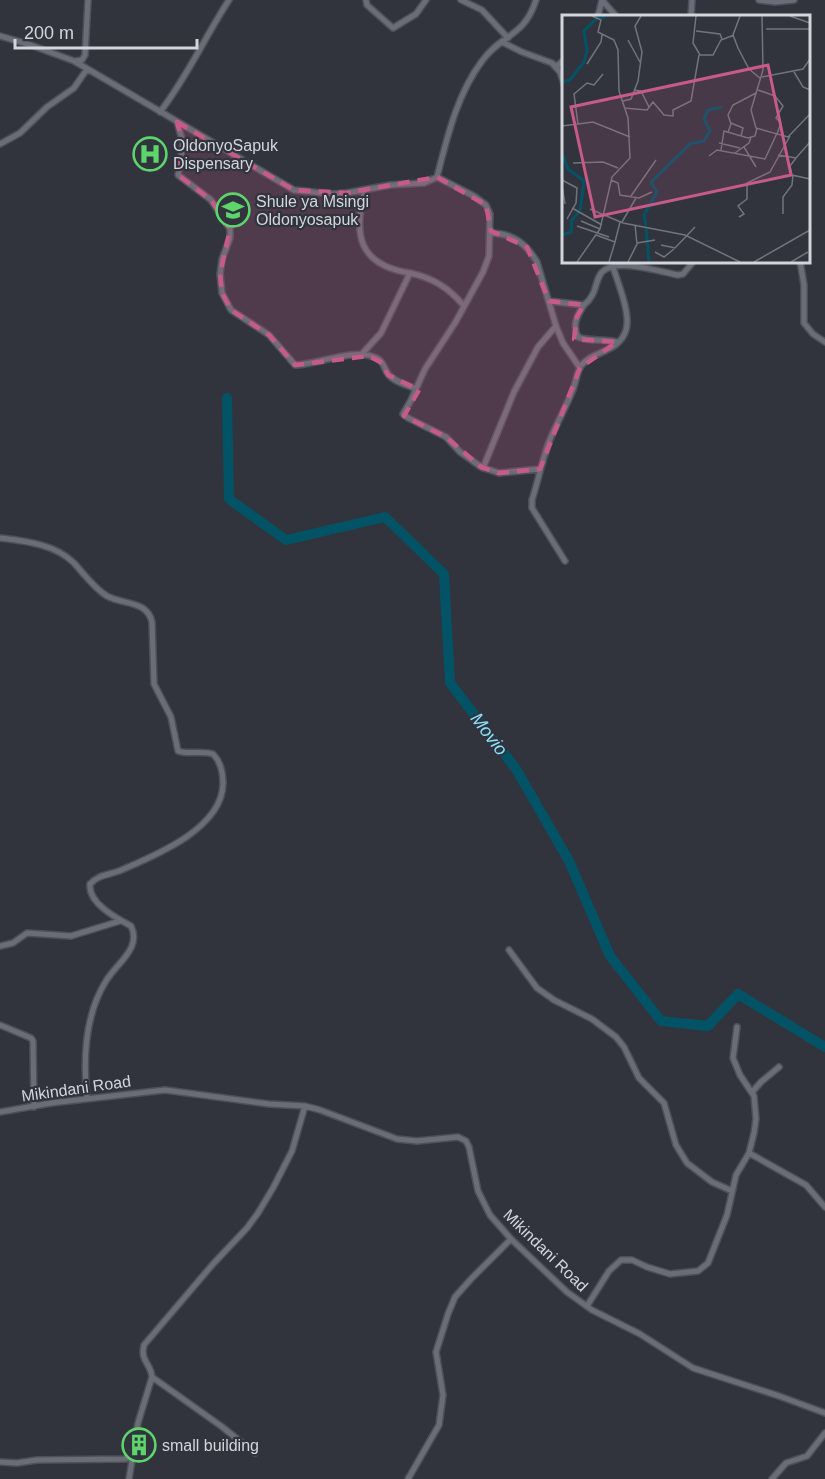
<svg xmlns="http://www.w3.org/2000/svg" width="825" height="1479" font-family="Arial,sans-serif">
<rect width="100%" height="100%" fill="#31343d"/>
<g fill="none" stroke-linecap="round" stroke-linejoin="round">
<path stroke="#035366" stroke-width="10" d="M227,398L229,499L286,540L385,517L444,574L450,683L516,769L569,861L610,956L661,1021L708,1026L738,994L825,1047"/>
<defs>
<path id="minor" d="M366,0L367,5L393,28L416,14L426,0
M461,0L482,10L508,38
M602,0L616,16
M759,0L775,2L794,0
M598,16L602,0
M691,16L692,0
M0,36L28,44L74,61L294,190L332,194L346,193L390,185L424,183L437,177C447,138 457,94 482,61C501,34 524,38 536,0
M502,42L522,52L552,63L560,72L564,84
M76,61L82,60L85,55L88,0
M557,66L564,60
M160,112C187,77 205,37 229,0
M177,122L183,143L178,175L211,200L230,229V238L222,259L220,274L222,293L231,310L269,335L295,365C318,365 356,346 378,359C384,362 384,369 388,374C394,382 407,385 416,389
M0,144L20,133L47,107L74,88L87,69
M437,177L474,196L486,205L490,214L489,256L483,272L455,323L425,369L411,400L403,414L408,418L446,437L460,452L481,467L499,473L540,469
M365,190C353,234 358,265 410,273
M490,233C512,233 526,243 537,262L556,326L563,343L580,368
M800,261L804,285V323L813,334L825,342
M549,301L584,305C598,294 594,281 602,272C617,257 660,272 678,275L683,274L694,261
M584,305C577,316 572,325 578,337C590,342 604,338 617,342
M361,355L381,333L410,273C433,278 449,288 464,306
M483,468L514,392L538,347L556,326
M0,538C25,541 55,544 74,563C84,574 94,588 107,596C123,605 147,600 152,622L154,684L171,717L178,751C188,755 202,750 213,754C221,762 223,773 223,784C222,829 154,856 119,871C108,875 98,875 90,884C88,903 116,918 131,926C142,948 117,963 106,981C84,1016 83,1060 87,1099
M565,561L532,508V500C538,481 542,461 549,442C556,425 565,409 572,392C576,384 576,374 581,366C593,350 619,353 626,330C631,314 618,283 613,267L614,261
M0,946L13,943L27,933L71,936L120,921
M509,950L537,988L554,1000L592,1019L616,1037L624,1047L639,1078L664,1103L676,1145L687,1163L712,1182L732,1191
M0,1025L31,1038L33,1041L34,1107
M753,1091L761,1082L779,1067
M0,1112L51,1103L165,1090L269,1104L305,1106L320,1110L397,1139L417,1141L458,1137L466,1141L469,1147L478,1191L490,1215L511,1239L567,1292L592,1310L640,1334L693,1368L779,1396L825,1413
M749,1153L806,1185L825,1207
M587,1306L609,1271L621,1260H632L647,1267L670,1274L698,1271L708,1263L727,1215L736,1175L749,1153L754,1133L756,1119L754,1096L740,1075L733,1058L737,1027
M152,1377L221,1426L255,1453
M0,1462L17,1463L37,1460L124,1459L133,1457
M129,1479L138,1423L152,1377C151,1363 140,1362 144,1345L213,1264L247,1228L258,1213L273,1188L292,1151L305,1106
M408,1479L439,1425L443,1395L436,1352L448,1314L455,1297L471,1279L511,1239
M772,1479L786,1463L807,1456L825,1433"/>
</defs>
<use href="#minor" stroke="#4d5057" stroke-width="8"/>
<use href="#minor" stroke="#6a6d77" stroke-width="5"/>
</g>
<path fill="#c85a87" fill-opacity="0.2" stroke="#c85a87" stroke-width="4.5" stroke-dasharray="12 8" stroke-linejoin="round" d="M177,122L294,190L346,193L437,177L486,205L491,231L527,247L549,301L584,305L577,316L574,339L617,342L580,368L540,469L499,473L481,467L446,437L404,416L419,390L388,375L382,363L369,356L295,365L269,335L231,310L222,293L220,274L230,229L211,200L178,175L183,143Z"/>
<defs>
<symbol id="hospital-ring" viewBox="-11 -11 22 22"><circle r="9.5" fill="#31343d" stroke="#5ed56c" stroke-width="1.5"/><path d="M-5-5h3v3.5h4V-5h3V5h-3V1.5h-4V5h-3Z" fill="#5ed56c"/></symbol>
<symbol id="school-ring" viewBox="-11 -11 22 22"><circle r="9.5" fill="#31343d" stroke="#5ed56c" stroke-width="1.5"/><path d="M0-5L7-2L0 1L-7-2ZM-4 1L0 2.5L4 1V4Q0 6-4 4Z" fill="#5ed56c"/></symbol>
<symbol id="building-ring" viewBox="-11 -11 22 22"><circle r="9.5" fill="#31343d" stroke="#5ed56c" stroke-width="1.5"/><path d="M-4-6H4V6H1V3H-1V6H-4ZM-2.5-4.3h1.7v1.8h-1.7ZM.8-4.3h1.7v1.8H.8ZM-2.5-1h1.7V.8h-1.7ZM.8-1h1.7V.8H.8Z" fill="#5ed56c"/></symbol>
</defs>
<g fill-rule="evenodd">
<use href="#hospital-ring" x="131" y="135" width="38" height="38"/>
<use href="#school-ring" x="214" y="191" width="38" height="38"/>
<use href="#building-ring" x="120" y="1426" width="38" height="38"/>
</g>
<g text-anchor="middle" stroke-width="4.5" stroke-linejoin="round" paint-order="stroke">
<g font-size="16" fill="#d2d5da" stroke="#31343d" text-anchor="start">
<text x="173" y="151">OldonyoSapuk<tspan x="173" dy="18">Dispensary</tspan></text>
<text x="256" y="207">Shule ya Msingi<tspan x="256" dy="18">Oldonyosapuk</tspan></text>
<text x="162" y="1451">small building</text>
</g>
<g font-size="16" fill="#d2d5da" stroke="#31343d">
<text transform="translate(76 1088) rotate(-8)" y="6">Mikindani Road</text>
<text transform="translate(546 1250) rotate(44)" y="6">Mikindani Road</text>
</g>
<g font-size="18" font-style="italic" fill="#8be2fd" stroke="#31343d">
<text transform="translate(489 734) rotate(53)" y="6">Movio</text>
</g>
</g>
<g transform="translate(562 15)">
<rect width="248" height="248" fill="#31343d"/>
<path fill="none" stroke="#035366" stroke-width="3" d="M0,67L8,65L22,47L25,35L22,16L36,2H44M0,138L6,154L22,166L18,196M84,211L82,200L95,177L89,167L128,129L142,126L148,116L142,104L146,95L160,92M84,212L87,247M0,220L9,217L10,205L17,197"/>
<path fill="none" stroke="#71747c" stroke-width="1.5" d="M134,1L131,28L138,40H151L159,25L172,20M178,1L171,20L176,33L187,54L199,64M200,1L201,55L189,95L194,113L226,122L248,99M228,1L248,8M204,14H248M134,16L158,19L160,24M66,25L78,47M25,49L39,27L40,20M232,57L241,72L248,75M200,62L241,54L248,44M72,75L79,76L87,92M196,75L213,81L221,91L214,103L219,108L215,119M61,86L69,84L76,66L80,37L73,11L79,1M62,93L85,95L91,87L102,100L111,101V95L129,86L137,40M169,108L181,113L179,121M16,109L12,79L25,68L32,70L41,59M0,111L31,107L68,122M166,117L169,109L166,100L171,90L194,78M157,128L178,133M182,132L194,152M159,135L162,116L186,123L193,121L195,113M173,138L187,128L189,122M216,140L234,143L248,127M147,141L155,135L203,144L215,118M234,143L228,151L230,160L248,164M11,148L41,147L56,153M0,165L15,173L14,188L5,204M49,165L56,168L58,180L77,183L90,177M0,171L3,189M69,181L94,145M10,193L40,210M28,194L61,208L123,220L178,247M221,199V182L230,170L231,160M177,202L182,199L176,191L185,184V168L208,157L228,121M19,206L38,214M60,207L74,183M15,211L47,222M34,220L53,227L47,247M53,227L58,207M75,228L93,225M99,230L113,233L133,212M93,237L102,242L112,234M15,247L38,214L50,162L68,143L66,103L57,76L56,35L52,25L36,17L39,5L30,1M66,247L75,229L73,210M192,247L248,215M229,247L246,237"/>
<path fill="#c85a87" fill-opacity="0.15" stroke="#c85a87" stroke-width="3" d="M206,50L229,160L33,202L9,92Z"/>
<rect width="248" height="248" fill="none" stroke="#d2d5da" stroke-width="3"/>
</g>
<path d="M15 39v9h182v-9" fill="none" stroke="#d2d5da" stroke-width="3"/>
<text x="24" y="39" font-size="18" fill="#d2d5da" stroke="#31343d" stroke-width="4.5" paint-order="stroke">200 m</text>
</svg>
